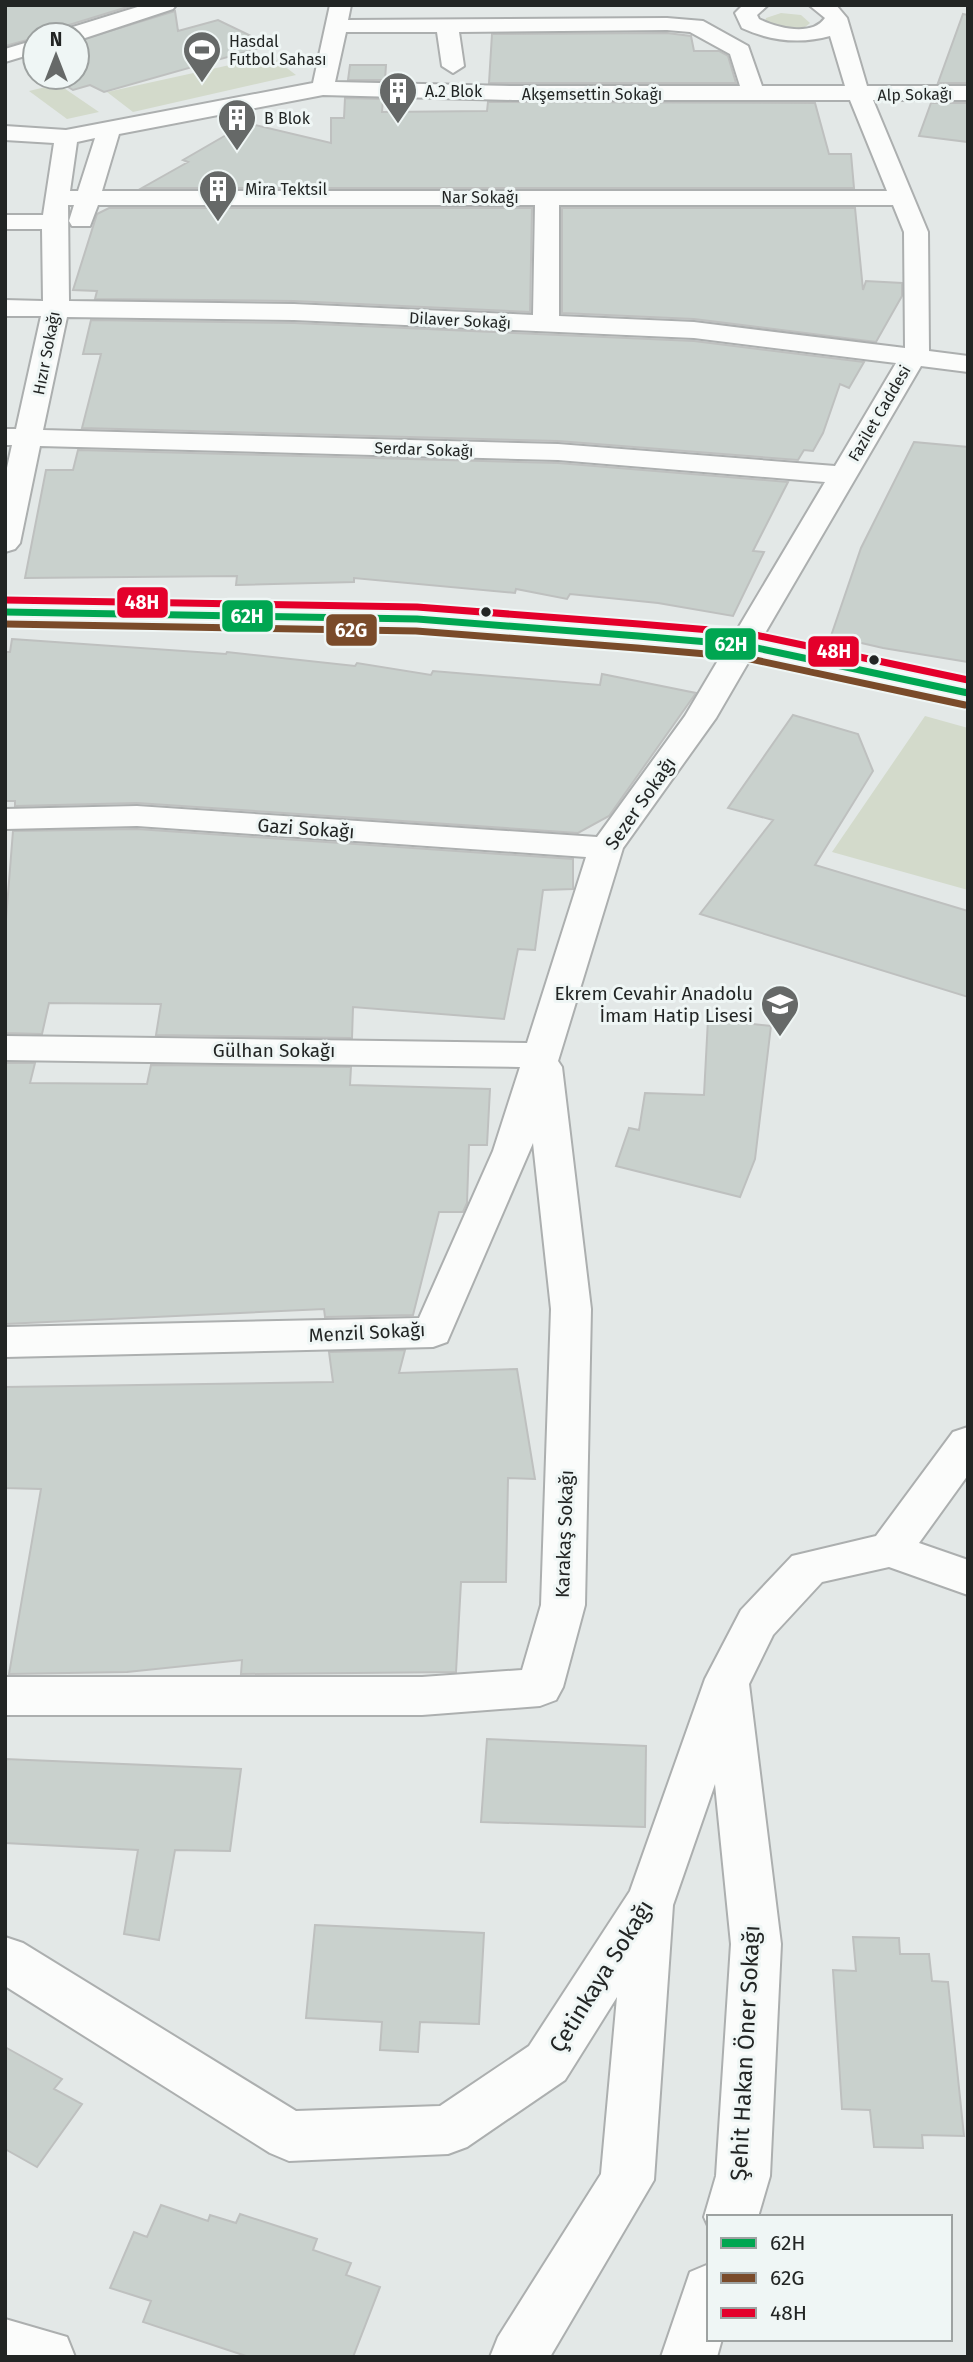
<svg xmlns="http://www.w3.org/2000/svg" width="973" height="2362" font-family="'Fira Sans',sans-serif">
<rect width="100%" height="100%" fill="#e3e8e7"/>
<path fill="#d3dacb" d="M781,13L801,15L810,23C797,36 780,28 765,22L766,18Z
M271,56L296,75L133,112L107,92Z
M58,84L99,112L67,119L29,91Z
M925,716L968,728V890L832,852Z"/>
<path fill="#c9d1cd" stroke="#bec0bf" stroke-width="2" d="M5,5H134L62,27L57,35H35V38L5,46Z
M175,11L178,31L218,20L270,45L104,92L90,85L73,90L52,77H77V41Z
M963,14L968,15V83H938Z
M667,33L691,36L694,51H719L728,56L736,83H489L492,34Z
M350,65H386L385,80H348Z
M345,98L383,99L382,112L487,111L488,102L815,103L829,154H851L854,188H142L188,162L183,160L247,123L331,143V118H344Z
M931,103H968V142L919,136Z
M109,208H532L530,312L294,301L95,299L97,291L73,290L97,214Z
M562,208H855L863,290L866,281L902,283V296L876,342L694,319L562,313Z
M91,320L294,323L694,341L864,362L849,388L840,384L823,433L813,451L804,450L798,460L558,441L82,428L101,354H83Z
M914,442L968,447V662L883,648L831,636L861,548Z
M78,450L558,463L788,482L753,551L764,552L733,616L658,603L570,594L567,599L516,589L515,593L354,578V582L236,585L237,576L25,578L46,470H73Z
M12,639L226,654L227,652L355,666L357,663L431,675L433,671L600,685L602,674L696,693L609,816L578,833L137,803L15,806V801H5V652H10Z
M793,715L858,734L873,771L815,865L968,911V997L700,914L773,820L728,808Z
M137,829L573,859V889L543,890L535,950L518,949L504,1019L353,1007L352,1038L156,1035L161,1004L49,1003L42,1034L5,1033V932L13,831Z
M708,1019L771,1026L755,1159L740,1197L616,1166L629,1128L639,1130L645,1093L704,1095Z
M5,1063H35L30,1083L147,1084L151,1065L351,1067L350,1085L490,1089L487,1145H469L467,1203L463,1212H439L413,1315L325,1317L324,1309L5,1324Z
M405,1350L399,1373L517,1369L535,1479L508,1478L506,1582H461L456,1672L241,1674L242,1660L127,1672L9,1674L41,1489L5,1488V1387L333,1382L329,1352Z
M487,1739L646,1746L645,1827L481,1822Z
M5,1759L241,1769L230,1851L175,1850L159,1940L124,1934L138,1850L5,1843Z
M315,1925L484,1933L479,2024L420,2022L418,2052L380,2050L382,2022L306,2018Z
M853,1937L899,1938L900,1954H929L932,1981L948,1982L964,2136L922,2135L923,2148L874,2147L870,2110L842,2109L833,1970L856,1971Z
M5,2047L62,2079L54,2089L82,2104L37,2167L5,2149Z
M161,2205L208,2221L210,2215L236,2223L240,2214L317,2239L313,2250L351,2263L346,2275L380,2287L353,2357H249L143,2322L151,2301L110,2288L134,2232L147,2237Z"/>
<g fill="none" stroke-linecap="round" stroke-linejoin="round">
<defs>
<path id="minor" d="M144,5H176L173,9L79,40L77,35H60L63,30Z
M330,5H351L348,20L667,18L703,21L748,46L762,86H845L830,36C801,44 770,41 742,28L735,13L743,5H768L757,15L759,19C777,28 812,37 825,18L809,5H836L847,18L867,86H968V100H873L928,232L929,351L968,356V372L921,366L761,640L968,684V702L752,656L716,718L623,848L558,1061L562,1067L591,1309L585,1605L563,1687L556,1700L540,1706L422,1715H5V1677H422L522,1670L541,1605L551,1309L533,1143L447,1342L433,1347L5,1357V1327L419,1318L493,1151L520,1067L5,1060V1036L527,1043L586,857L137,826L5,829V809L137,806L597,837L685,716L723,652L417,628L5,621V603L417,610L734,635L825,482L558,460L40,446L20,543L15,549L5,552V477L12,445H5V429H16L41,316H5V300L43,301L42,229H5V215H43L54,143L5,140V126L66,130L313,83ZM667,30L690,32L730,54L740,86H513L335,82L346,32H437L442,66L453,73L464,66L459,32ZM323,95L513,100H850L887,191H102L119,134ZM95,138L78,191H70L77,142ZM68,205H74L69,221L72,226H90L98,205H535L533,315L294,304L69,301ZM559,205H893L904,232L905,348L694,322L559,316ZM67,317L294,320L694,338L896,363L835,466L558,444L43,430Z
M35,40V53L5,62V49Z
M968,1427V1475L919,1543L968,1560V1595L889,1567L822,1582L773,1635L749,1684L781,1944L770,2176L758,2217H709V2228L704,2217L716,2176L731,1944L715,1784L673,1905L654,2180L550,2357H490L498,2337L601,2174L617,1997L565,2080L467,2147L448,2154L289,2161L270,2153L5,1986V1937L23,1943L296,2111L440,2106L529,2046L630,1891L705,1679L741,1610L792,1556L876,1536L953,1432Z
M709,2264V2339H722L717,2357H661L690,2272Z
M5,2319L67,2337L75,2357H5Z"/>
</defs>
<use href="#minor" stroke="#acafaf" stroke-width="4"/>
<use href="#minor" fill="#fbfcfb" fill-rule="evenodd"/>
<defs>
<path id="bus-1" d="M5,612L417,619L638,636L743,645L968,693"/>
<path id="bus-2" d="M5,624L416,631L637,648L741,657L965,705"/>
<path id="bus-3" d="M5,600L417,607L639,624L746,633L968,680"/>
</defs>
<use href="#bus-1" stroke="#eff6f5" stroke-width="11"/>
<use href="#bus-2" stroke="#eff6f5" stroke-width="11"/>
<use href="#bus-3" stroke="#eff6f5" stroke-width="11"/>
<use href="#bus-1" stroke="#00a651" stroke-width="7"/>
<use href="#bus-2" stroke="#7a4b2a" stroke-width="7"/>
<use href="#bus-3" stroke="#e4002b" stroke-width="7"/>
</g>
<defs>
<symbol id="stadium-pin" viewBox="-11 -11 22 30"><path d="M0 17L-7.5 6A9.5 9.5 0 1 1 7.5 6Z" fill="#666968" stroke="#eff6f5"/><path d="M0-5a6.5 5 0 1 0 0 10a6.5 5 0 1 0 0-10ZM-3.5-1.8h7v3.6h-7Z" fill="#fff"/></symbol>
<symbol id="building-pin" viewBox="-11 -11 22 30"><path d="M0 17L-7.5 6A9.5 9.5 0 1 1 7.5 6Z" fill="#666968" stroke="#eff6f5"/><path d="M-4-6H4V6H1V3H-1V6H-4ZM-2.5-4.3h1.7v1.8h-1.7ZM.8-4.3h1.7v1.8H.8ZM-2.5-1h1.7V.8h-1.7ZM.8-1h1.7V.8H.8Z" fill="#fff"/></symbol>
<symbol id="school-pin" viewBox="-11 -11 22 30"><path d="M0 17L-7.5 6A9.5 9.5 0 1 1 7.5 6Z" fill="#666968" stroke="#eff6f5"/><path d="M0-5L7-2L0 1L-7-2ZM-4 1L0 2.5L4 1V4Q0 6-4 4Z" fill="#fff"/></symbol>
</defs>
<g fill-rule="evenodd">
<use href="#stadium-pin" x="180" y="28" width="44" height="60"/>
<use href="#building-pin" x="376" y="69" width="44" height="60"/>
<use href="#building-pin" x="215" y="96" width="44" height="60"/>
<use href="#building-pin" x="196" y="167" width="44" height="60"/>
<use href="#school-pin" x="758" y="982" width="44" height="60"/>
</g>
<g fill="#222524" stroke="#eff6f5" stroke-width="2.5">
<circle cx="486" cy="612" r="6"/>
<circle cx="874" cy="660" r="6"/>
</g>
<g text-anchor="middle" stroke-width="6" stroke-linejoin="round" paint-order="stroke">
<g font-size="16" fill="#222524" stroke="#eff6f5" text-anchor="start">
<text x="229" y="47">Hasdal<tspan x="229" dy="18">Futbol Sahası</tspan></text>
<text x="425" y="97">A.2 Blok</text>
<text x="264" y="124">B Blok</text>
<text x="245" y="195">Mira Tektsil</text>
</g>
<g font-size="16" fill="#222524" stroke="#eff6f5">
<text x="592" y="100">Akşemsettin Sokağı</text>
<text transform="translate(915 94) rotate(-1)" y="6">Alp Sokağı</text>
<text x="480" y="203">Nar Sokağı</text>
<text transform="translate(460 320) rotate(3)" y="6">Dilaver Sokağı</text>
<text transform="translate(46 353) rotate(-79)" y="6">Hızır Sokağı</text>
<text transform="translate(879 413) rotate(-60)" y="6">Fazilet Caddesi</text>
<text transform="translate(424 449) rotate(2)" y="6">Serdar Sokağı</text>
</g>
<g font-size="19" fill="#222524" stroke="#eff6f5">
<text transform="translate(640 803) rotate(-55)" y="7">Sezer Sokağı</text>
<text transform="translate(306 828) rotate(4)" y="7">Gazi Sokağı</text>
<text x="274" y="1057">Gülhan Sokağı</text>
<text transform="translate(367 1332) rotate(-3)" y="7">Menzil Sokağı</text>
<text transform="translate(564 1534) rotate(-88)" y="7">Karakaş Sokağı</text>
</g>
<g font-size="19" fill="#222524" stroke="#eff6f5" text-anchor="end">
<text x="753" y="1000">Ekrem Cevahir Anadolu<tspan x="753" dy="22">İmam Hatip Lisesi</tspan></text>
</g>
<g font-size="23" fill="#222524" stroke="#eff6f5">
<text transform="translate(601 1976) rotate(-58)" y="8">Çetinkaya Sokağı</text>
<text transform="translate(745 2053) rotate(-87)" y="8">Şehit Hakan Öner Sokağı</text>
</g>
</g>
<g stroke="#eff6f5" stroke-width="2.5">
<rect x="116" y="586" width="53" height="33" rx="7" fill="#e4002b"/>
<rect x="221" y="599" width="53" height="34" rx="7" fill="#00a651"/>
<rect x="325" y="613" width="53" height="34" rx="7" fill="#7a4b2a"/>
<rect x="704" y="627" width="53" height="34" rx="7" fill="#00a651"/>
<rect x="807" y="635" width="53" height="33" rx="7" fill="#e4002b"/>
</g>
<g font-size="19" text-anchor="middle" font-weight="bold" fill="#fff">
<text x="142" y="609">48H</text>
<text x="247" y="623">62H</text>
<text x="351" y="637">62G</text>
<text x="731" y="651">62H</text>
<text x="834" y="658">48H</text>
</g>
<rect width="973" height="2362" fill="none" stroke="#222524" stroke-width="14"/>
<rect x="707" y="2215" width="245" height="126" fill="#eff6f5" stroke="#9da2a1" stroke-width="2"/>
<rect x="721" y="2238" width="35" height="10" fill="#00a651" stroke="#9da2a1" stroke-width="2"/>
<text x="770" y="2250" font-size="21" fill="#222524">62H</text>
<rect x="721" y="2273" width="35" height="10" fill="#7a4b2a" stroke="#9da2a1" stroke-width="2"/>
<text x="770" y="2285" font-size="21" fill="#222524">62G</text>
<rect x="721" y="2308" width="35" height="10" fill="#e4002b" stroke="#9da2a1" stroke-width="2"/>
<text x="770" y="2320" font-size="21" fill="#222524">48H</text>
<g transform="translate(56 56)"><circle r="33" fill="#eff6f5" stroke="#9da2a1" stroke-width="2"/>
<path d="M0-5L12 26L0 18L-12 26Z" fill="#666968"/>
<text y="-10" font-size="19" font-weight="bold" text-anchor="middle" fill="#222524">N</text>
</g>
</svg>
